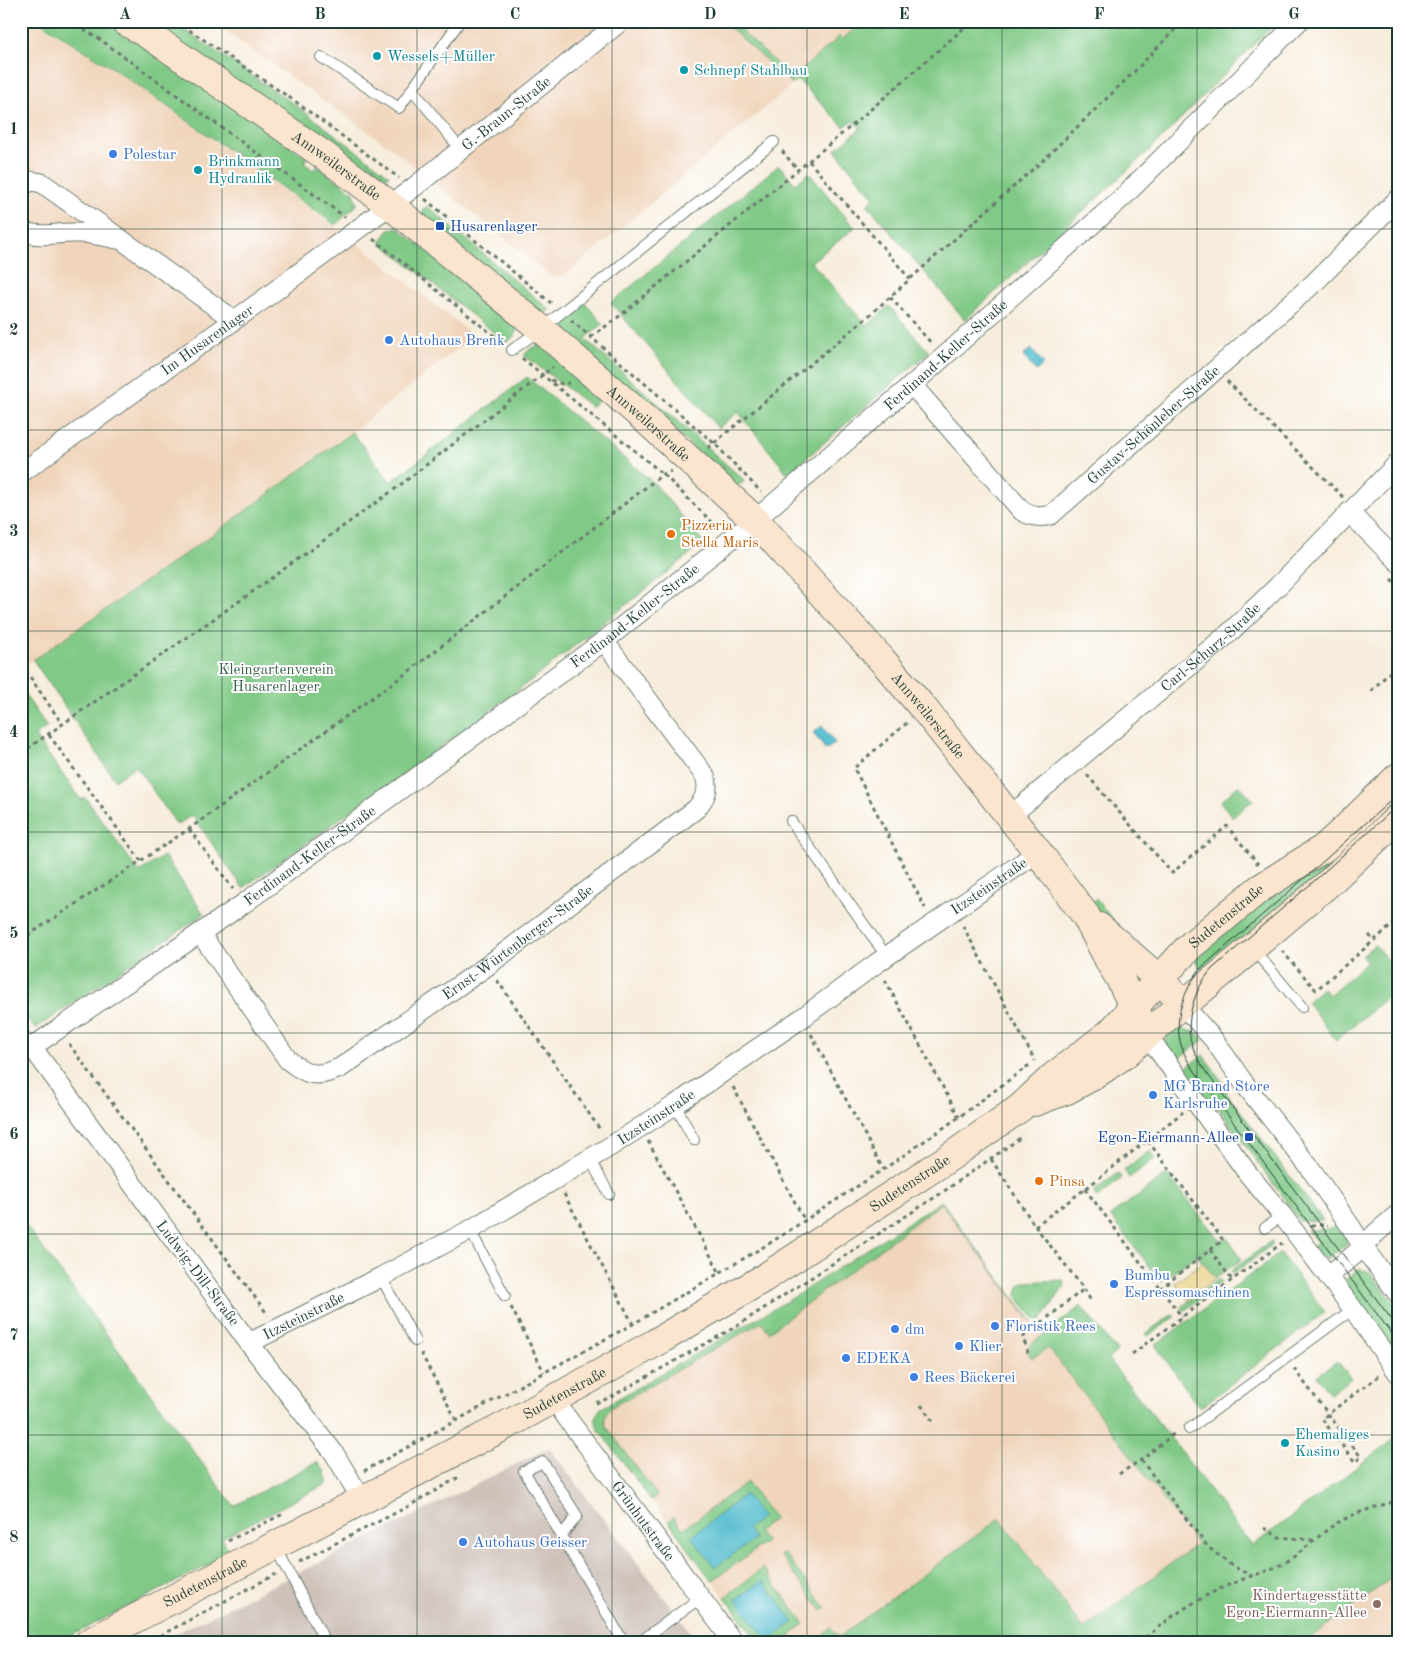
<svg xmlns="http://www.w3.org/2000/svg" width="1419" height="1664" font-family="'Old Standard TT',serif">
<rect width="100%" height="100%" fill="#fff"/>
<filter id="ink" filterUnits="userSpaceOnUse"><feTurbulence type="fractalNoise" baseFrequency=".02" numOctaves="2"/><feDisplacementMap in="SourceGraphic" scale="10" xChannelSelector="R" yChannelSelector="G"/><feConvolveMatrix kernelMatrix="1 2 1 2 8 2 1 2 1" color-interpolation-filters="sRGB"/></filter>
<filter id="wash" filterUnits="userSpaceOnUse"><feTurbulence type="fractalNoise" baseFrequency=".0096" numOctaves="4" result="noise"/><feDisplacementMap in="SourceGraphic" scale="20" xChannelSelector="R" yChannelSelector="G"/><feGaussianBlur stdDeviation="1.12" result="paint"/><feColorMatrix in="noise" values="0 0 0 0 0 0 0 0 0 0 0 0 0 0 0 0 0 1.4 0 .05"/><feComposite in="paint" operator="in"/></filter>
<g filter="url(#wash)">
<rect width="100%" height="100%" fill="#f7eddc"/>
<path fill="#f0d5bc" d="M21,21H34L117,72L365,249L474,336L352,432L232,521L21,668Z
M210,21H863L798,80L563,277H552L390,147Z
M941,1201L1197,1544L1083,1629L1000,1518L838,1637L831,1628L812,1643H759L598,1429L596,1422L597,1413L600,1409L794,1297Z
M1398,1573V1643H1322L1315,1634Z"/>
<path fill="#cec1b9" d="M549,1448L699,1643H157Z"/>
<path fill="#80c986" stroke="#50835d" d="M38,21H111L161,53L307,158L304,162L313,170L317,166L354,192L357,205L335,225L117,71Z
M141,21H171L294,104L389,175L379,182Z
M723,21H731L792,78L840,36L843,39L863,21H1277L1156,144L965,320L867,204L874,198L835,150L861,128L852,121L844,127L798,80L792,84Z
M779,165L795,184L809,173L855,228L811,262L867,326L889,306L929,352L788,474L738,412L718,428L611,303Z
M427,206L550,310L543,314L422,217L423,210Z
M397,227L517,324L516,334L507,343L380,242L389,230Z
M584,302L603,324L585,339L745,481L737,486L561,333L565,322Z
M539,345L605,395L591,407L524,355L531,348Z
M527,377L654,483L704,543L533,679L405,773L243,888L192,815L177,825L136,766L115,780L33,660L232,521L352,432L391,482Z
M21,689L47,727L35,736L81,800L85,797L139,872L164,856L204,914L35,1029L21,1011Z
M1239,785L1253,800L1233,817L1220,802Z
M1398,787V812L1209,977L1194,960Z
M1096,899L1137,950L1092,910V902Z
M1398,929V959C1390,949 1389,939 1398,929Z
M1375,945L1398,972V988L1336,1040L1307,1002L1323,988L1329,995L1367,962L1362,955Z
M1180,1028L1197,1033L1203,1040L1172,1064C1166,1051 1161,1039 1172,1029Z
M1203,1055L1228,1089L1226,1092L1323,1220L1300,1221L1213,1101L1210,1103L1185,1068Z
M1150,1151L1155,1159L1129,1178L1124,1170Z
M1118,1173L1122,1178L1097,1198L1093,1192Z
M1167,1174L1221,1242L1227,1238L1242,1259L1215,1278L1197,1255L1161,1281L1110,1216Z
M941,1201L1032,1322V1323L941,1203L769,1332L762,1322L612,1407C606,1413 603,1417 606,1426L657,1495L651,1500L598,1429L595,1418L600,1409L794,1297Z
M21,1219L234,1506L317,1462L324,1470L328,1483L222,1538L230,1554L57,1643H21Z
M1339,1223C1344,1231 1351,1238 1344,1248L1342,1247L1329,1257L1330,1259H1325L1310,1248L1317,1242L1307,1230L1330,1229Z
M1271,1241L1273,1244L1233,1274L1231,1271Z
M1280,1253L1325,1312L1200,1408L1155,1345Z
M1360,1269L1370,1272L1398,1308V1362L1345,1284L1346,1278L1347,1279Z
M1219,1279L1222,1282L1184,1311L1181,1307Z
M1063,1280L1065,1286L1041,1320L1035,1319L1018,1298L1017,1294L1020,1284L1024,1282Z
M1081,1306L1117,1351L1108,1359L1167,1433L1252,1546L1398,1436V1573L1304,1643H812L831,1628L839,1637L1000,1518L1083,1629L1197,1544L1049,1348L1032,1358L1028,1353L1031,1344Z
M1173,1314L1175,1317L1148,1336L1146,1333Z
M1337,1361L1351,1378L1330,1394L1317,1376Z
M747,1482L775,1519L758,1531L766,1542L712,1581L668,1521L674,1517L683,1529Z
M784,1553L826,1608L822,1611L780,1555Z
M763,1568L805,1624L780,1643H759L725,1597Z"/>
<path fill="#eeda9e" stroke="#868c69" d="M1203,1262L1215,1278L1188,1300L1175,1283Z"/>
<path fill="#53bccf" stroke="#397c82" d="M1031,349L1044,364L1036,371L1023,356Z
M822,726L835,743L826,750L813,733Z
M745,1494L762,1517L747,1529L755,1539L715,1567L691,1537Z
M763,1581L794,1622L768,1641L736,1599Z"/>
</g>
<g filter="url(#ink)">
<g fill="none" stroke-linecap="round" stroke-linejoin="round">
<defs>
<path id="lane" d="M321,57L399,108L460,21
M412,89L461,150
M512,350L541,329L774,142
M791,821L887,957
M1253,949L1302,1007
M21,1032L32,1047
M675,1105L694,1140
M590,1159L609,1194
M1265,1228L1282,1215
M470,1230L505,1296
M381,1277L415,1341
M1189,1429L1353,1309
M562,1535L577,1516L543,1462L524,1471L624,1643
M276,1547L326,1643
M638,1643L700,1598"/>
<g id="street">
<path d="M21,186L31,181L42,183L234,320"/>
<path d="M21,231C41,239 57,232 77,233C91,233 104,236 117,239"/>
<path id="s1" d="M912,385L1022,511C1032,517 1040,518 1051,515L1315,282L1398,199"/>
<path id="s2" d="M21,473L264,299L413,188L621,21"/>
<path d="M1349,512L1398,562"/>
<path id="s3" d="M1010,816L1227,635L1278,586L1398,463"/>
<path id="s4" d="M200,933L288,1060C308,1076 316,1078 340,1068L487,966L696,809C705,798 710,790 705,776L604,641"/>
<path d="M1182,1004L1214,1040L1246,1086L1310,1168L1351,1227L1363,1247L1398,1294"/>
<path d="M1147,1035L1249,1175L1282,1215L1353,1309L1398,1373"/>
<path d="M1328,1276L1354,1255L1376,1233L1398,1214"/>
<path id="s5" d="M249,1343L381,1277L470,1230L611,1146L675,1105L802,1018L877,963L1038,852"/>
<path id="s6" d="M554,1399L567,1418L734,1643"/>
<path id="s7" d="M362,1500L334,1453L249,1343L32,1047L243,904L604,641L755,520L912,385L1123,197L1299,21"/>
</g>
<g id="secondary">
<path id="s8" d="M125,21L155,39L322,154L390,205L541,329L647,421L755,520L882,660L924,709L1038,852L1086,916L1112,966L1120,979L1147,1035"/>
<path d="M1099,927L1160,980L1173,993"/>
<path d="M1035,1102L1067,1090L1093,1076L1124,1055L1182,1004L1195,995L1252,948L1330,882L1398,818"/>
<path id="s9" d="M88,1643L516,1420L655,1343L764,1278L947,1159L1020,1108L1054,1076L1111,1032L1189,947L1259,889L1324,848L1348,826L1398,777"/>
</g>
</defs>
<use href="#lane" stroke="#6b7b6f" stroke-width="12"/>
<use href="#street" stroke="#6b7b6f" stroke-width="21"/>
<use href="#secondary" stroke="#6b7b6f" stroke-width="30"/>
<path stroke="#6b7b6f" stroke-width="3" stroke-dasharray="4 4" stroke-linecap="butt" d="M70,21L98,38L345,217
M176,21L296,102L399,178
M782,151L798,170
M809,161L910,279
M425,199L551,303
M373,239L503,343
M890,297L932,344
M571,320L715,444L761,492
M591,337L621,315L855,123L972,21
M522,358L663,474L717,527
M551,380L562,384L569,383
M1227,381L1343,497
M708,448L863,321L1040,163L1134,72L1183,21
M1391,579L1398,585
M21,664L63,725
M1371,691L1398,664
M907,723L854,768L925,908
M49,735L141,861
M21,753L248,595L395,489L553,367
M1087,775L1172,873L1227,826L1258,864
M189,829L233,889
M963,926L1035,1061
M1369,935L1374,941
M21,940L189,829L408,672L663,474L671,471
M1282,951L1316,990L1398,920
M497,980L601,1131
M885,980L959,1117
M811,1034L883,1169
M69,1044L268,1315
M733,1087L805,1221
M648,1141L720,1273
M1148,1141L1223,1240L1161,1288
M991,1159L1035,1226L1085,1189L1183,1112
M1085,1189L1182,1317
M564,1194L633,1324
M1311,1225H1328
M1035,1226L1084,1289L1091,1301
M1210,1250L1232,1280
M511,1307L544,1372
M421,1353L456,1420
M1028,1353L1023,1337L1084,1289
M1132,1354L1282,1243
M1294,1369L1361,1457L1355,1462L1322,1419L1328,1414L1380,1375
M596,1403L611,1397L735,1327L940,1194L1023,1136
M921,1405L934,1423
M1141,1460L1208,1547L1232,1566L1252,1576
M364,1471L633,1324L770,1243L884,1169L959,1117L1032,1063
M1119,1474L1141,1460L1176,1432
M1264,1528L1279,1537L1313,1540
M228,1541L283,1514
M299,1562L407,1507L459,1477
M146,1643L276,1574
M1140,1643C1167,1618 1202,1595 1236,1582C1253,1575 1270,1571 1285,1562C1301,1553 1314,1540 1328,1529C1349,1514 1373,1507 1398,1501"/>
<use href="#lane" stroke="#fff" stroke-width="10"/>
<use href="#street" stroke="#fff" stroke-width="19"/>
<use href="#secondary" stroke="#fbe5cf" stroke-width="28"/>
<path stroke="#1f3d34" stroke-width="1" d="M1398,794L1307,876L1200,969C1178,1000 1169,1032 1191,1066L1398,1342
M1398,805L1313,882L1212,969C1195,988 1184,1020 1192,1045C1195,1055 1201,1064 1206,1072L1398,1328"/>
</g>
</g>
<path fill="none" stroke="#1f3d34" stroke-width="1" stroke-opacity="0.55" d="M222,21V1643M417,21V1643M612,21V1643M807,21V1643M1002,21V1643M1197,21V1643M21,229H1398M21,430H1398M21,631H1398M21,832H1398M21,1033H1398M21,1234H1398M21,1435H1398"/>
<g fill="#0f9aa8" stroke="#fff" stroke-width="2">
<circle cx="377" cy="56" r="5"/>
<circle cx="684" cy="70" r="5"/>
<circle cx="198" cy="170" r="5"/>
<circle cx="1285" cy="1443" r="5"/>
</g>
<g fill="#3f7fe0" stroke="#fff" stroke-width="2">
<circle cx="113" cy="154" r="5"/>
<circle cx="389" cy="340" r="5"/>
<circle cx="1153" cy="1095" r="5"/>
<circle cx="1114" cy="1284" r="5"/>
<circle cx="995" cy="1326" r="5"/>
<circle cx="895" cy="1329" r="5"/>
<circle cx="959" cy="1346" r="5"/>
<circle cx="846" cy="1358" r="5"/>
<circle cx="914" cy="1377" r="5"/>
<circle cx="463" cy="1542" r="5"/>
</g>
<g fill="#1a4fb4" stroke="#fff" stroke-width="2">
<rect x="435" y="221" width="10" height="10" rx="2.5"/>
<rect x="1244" y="1132" width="10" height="10" rx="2.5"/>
</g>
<g fill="#e8710a" stroke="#fff" stroke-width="2">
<circle cx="671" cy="534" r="5"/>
<circle cx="1039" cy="1181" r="5"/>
</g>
<circle fill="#8d6e63" stroke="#fff" stroke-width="2" cx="1377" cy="1604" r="5"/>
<g text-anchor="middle" stroke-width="4" stroke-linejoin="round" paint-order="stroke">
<g font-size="15" fill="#0d838f" stroke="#fff" text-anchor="start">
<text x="387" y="61">Wessels+Müller</text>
<text x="694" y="75">Schnepf Stahlbau</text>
<text x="208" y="166">Brinkmann<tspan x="208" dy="17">Hydraulik</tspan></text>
<text x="1295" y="1439">Ehemaliges<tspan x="1295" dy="17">Kasino</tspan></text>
</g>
<g font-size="15" fill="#1f3d34" stroke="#fff">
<text dy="5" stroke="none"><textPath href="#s2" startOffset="604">G.-Braun-Straße</textPath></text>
<text dy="5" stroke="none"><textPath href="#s8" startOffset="256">Annweilerstraße</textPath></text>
<text dy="5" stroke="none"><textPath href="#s2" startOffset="229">Im Husarenlager</textPath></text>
<text dy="5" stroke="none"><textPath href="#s7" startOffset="1708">Ferdinand-Keller-Straße</textPath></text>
<text dy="5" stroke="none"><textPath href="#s8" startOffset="661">Annweilerstraße</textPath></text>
<text dy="5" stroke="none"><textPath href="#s1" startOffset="334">Gustav-Schönleber-Straße</textPath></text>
<text dy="5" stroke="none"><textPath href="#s7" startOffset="1302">Ferdinand-Keller-Straße</textPath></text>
<text dy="5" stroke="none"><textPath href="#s3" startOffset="262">Carl-Schurz-Straße</textPath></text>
<text dy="5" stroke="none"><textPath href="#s8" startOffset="1066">Annweilerstraße</textPath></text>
<text dy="5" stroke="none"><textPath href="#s7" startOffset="898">Ferdinand-Keller-Straße</textPath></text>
<text dy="5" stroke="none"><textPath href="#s5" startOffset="871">Itzsteinstraße</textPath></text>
<text dy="5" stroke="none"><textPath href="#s9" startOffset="1358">Sudetenstraße</textPath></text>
<text dy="5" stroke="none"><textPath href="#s4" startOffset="429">Ernst-Würtenberger-Straße</textPath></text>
<text dy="5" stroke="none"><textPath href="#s5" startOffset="466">Itzsteinstraße</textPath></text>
<text dy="5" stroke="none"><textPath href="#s9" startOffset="942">Sudetenstraße</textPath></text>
<text transform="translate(198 1273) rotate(53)" y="5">Ludwig-Dill-Straße</text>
<text dy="5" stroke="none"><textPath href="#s5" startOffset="61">Itzsteinstraße</textPath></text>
<text dy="5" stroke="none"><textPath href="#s9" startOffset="538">Sudetenstraße</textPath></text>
<text dy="5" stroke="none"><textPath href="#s6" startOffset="151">Grünhutstraße</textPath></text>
<text dy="5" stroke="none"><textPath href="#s9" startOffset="132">Sudetenstraße</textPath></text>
</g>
<g font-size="15" fill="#366cbe" stroke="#fff" text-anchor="start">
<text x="123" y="159">Polestar</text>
<text x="399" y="345">Autohaus Brenk</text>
<text x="1163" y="1091">MG Brand Store<tspan x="1163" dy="17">Karlsruhe</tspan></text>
<text x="1124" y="1280">Bumbu<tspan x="1124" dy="17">Espressomaschinen</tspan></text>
<text x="1005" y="1331">Floristik Rees</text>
<text x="905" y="1334">dm</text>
<text x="969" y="1351">Klier</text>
<text x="856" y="1363">EDEKA</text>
<text x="924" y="1382">Rees Bäckerei</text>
<text x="473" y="1547">Autohaus Geisser</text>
</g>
<g font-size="15" fill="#164399" stroke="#fff" text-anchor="start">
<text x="450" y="231">Husarenlager</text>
<text x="1239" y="1142" text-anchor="end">Egon-Eiermann-Allee</text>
</g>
<g font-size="15" fill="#c56008" stroke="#fff" text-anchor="start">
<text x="681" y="530">Pizzeria<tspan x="681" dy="17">Stella Maris</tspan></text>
<text x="1049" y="1186">Pinsa</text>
</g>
<g font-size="15" fill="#376048" stroke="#fff">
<text x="276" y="674">Kleingartenverein<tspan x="276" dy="17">Husarenlager</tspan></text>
</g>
<g font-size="15" fill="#785e54" stroke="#fff" text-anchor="end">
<text x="1367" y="1600">Kindertagesstätte<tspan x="1367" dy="17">Egon-Eiermann-Allee</tspan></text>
</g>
</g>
<rect width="1419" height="1664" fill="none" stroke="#fff" stroke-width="55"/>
<rect x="28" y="28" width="1364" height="1608" fill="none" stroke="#1f3d34" stroke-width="2"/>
<g font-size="16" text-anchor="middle" font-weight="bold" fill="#1f3d34">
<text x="125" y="19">A</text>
<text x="320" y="19">B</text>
<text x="515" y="19">C</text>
<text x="710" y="19">D</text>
<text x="904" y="19">E</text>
<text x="1099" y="19">F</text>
<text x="1294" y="19">G</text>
<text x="14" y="134">1</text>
<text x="14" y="335">2</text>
<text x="14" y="536">3</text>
<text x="14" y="737">4</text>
<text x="14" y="938">5</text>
<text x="14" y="1139">6</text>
<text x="14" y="1340">7</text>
<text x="14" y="1542">8</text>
</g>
</svg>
